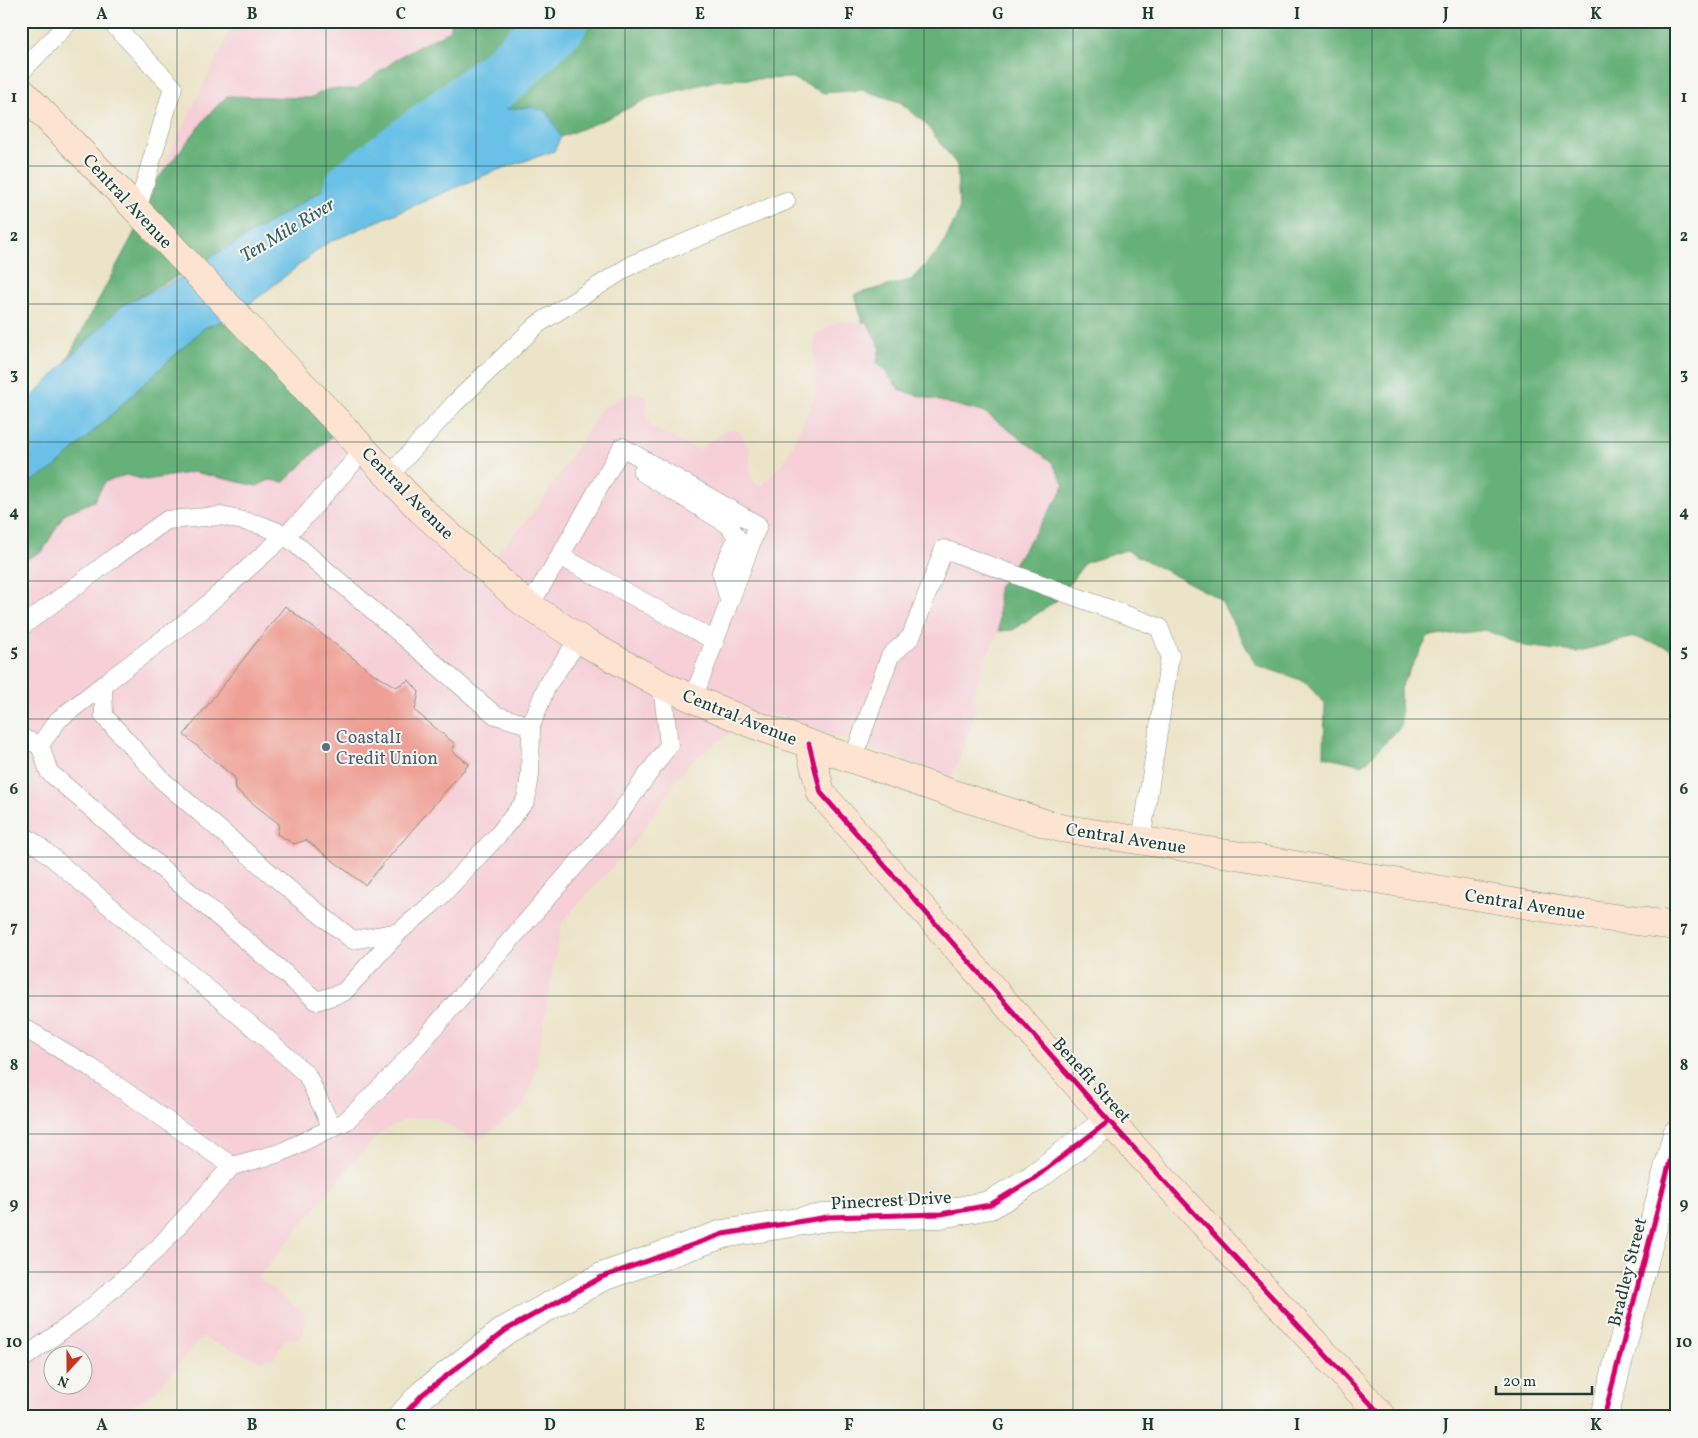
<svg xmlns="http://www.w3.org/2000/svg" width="1698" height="1438" font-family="Vollkorn,serif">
<rect width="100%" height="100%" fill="#f6f6f2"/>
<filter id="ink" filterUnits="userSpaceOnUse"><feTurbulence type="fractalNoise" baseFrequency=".02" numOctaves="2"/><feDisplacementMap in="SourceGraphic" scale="10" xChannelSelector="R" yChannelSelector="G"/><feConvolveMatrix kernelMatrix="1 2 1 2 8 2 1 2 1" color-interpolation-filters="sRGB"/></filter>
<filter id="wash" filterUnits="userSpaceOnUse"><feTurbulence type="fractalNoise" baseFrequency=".0096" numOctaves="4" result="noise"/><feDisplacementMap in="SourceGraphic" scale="20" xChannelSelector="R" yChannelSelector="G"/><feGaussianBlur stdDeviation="1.12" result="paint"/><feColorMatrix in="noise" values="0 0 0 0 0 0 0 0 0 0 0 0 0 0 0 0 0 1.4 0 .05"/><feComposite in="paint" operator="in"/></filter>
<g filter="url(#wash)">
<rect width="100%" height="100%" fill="#ece4c8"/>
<path fill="#f6cfd7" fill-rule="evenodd" d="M235,21H452L449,31L404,54L356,89H328L310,98L227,96L210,113L156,181Z
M837,322H867L901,391L986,413L1052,462L1064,485L1058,498L998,588L999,631L983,664L973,695L976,712L952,777L775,714L749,719L688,764L633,844L562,922L534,1077L524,1106L476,1142L435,1117L405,1119L380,1133L350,1166L258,1278L306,1314L303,1337L285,1339L274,1358L260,1361L202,1337L156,1391L115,1417H21V562L43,551L64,513L94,501L105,482L126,475L146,480L194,472L257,486L269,480L284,482L343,425L492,559L538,507L602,408L630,393L647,395V418L652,428L698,450L726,430L739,431L750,450L751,479L760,486L784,463L816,395L814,335ZM52,1356H82V1386H52Z"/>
<path fill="#66b179" stroke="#427756" d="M452,21H1677V656L1669,648L1634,637L1576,652L1525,646L1485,630L1428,637L1400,688L1401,727L1363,765L1324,756L1325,704L1304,681L1256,665L1220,599L1126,550L1085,563L1056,601L1013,630L999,631L998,588L1058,498L1064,485L1052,462L986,413L901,391L877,362L880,347L867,322H862L855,294L911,280L942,247L959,211L957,165L925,123L900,102L862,90L824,93L792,78L719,80L649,98L606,119L561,137L547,111H486L453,123L371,161L195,267L121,306L64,365L144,214L156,181L210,113L227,96L310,98L328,89H356L404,54L449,31Z
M241,313L343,425L284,482L269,480L257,486L194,472L146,480L126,475L105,482L94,501L64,514L43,551L21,562V488L54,468L204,328Z"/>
<path fill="#6ac1e7" stroke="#447f8e" d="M530,107L547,111L561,137L554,151L492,172L327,243L246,307L241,313L204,328L54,468L21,488V404L30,399L121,306L191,273L195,267L371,161L453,123L486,111Z"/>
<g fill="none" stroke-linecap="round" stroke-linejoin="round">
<path stroke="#6ac1e7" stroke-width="58" d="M353,188L503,75L559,21"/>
</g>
<g id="blocks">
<path fill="#efa096" d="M285,606L374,674L396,687L409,680L419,692L415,711L455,744L452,751L469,764L365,885L306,840L294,844L277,834L279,824L236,790L235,778L184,735Z"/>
</g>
</g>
<g filter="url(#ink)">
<use href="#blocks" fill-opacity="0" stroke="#86907e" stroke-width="1"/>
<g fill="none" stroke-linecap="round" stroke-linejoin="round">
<defs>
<path id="lane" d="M110,21L173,87L137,210
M21,72L70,21
M364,450L301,521L199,612L103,685L104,716L163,781L298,897L353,940L399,932L438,899L498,835L526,800L530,775L531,726L547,685L580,638
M642,472L729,525L737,538L721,572L729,600
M389,476L455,403L538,324L633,264L786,201
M560,556L715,641
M529,606L560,556L622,447L758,525L693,699
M21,627L119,554L167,520L221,516L261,525L285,535L495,715L531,726
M21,738L40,745L49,772L317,1001L344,992L399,932
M40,745L58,720L103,685
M853,759L890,656L911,637L944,549L1159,627L1170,656L1141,841
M21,834L35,843L266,1038L307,1075L332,1128
M21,1026L90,1067L232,1166
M21,1360L82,1316L157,1249L232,1166L280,1153L346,1121L391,1077L615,820L669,745L662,685"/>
<path id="street" d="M402,1417L423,1394L506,1330L602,1277L723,1234L828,1217L941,1214L990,1205L1033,1179L1109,1121
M1604,1417L1677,1134"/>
<path id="secondary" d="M21,91L120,192L421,510L522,601L586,643L662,685L752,724L950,793L1060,828L1248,857L1582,914L1677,926
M809,744L821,793L1109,1121L1383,1417"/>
</defs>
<use href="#lane" stroke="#86907e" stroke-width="19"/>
<use href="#street" stroke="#86907e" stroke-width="29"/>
<use href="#secondary" stroke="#86907e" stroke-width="29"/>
<use href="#lane" stroke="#fff" stroke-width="18"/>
<use href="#street" stroke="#fff" stroke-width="28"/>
<use href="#secondary" stroke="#fde4d1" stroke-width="28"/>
<defs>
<path id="cycleway" d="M809,744L821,793L1109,1121L1383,1417
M402,1417L423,1394L506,1330L602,1277L723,1234L828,1217L941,1214L990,1205L1033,1179L1109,1121
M1604,1417L1677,1134"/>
</defs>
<use href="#cycleway" stroke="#f6f6f2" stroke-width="8"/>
<use href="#cycleway" stroke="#d6006c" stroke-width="5"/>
</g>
</g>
<path fill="none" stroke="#1f3d34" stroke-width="1" stroke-opacity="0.55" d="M177,21V1417M326,21V1417M476,21V1417M625,21V1417M774,21V1417M924,21V1417M1073,21V1417M1222,21V1417M1372,21V1417M1521,21V1417M21,166H1677M21,304H1677M21,442H1677M21,581H1677M21,719H1677M21,857H1677M21,996H1677M21,1134H1677M21,1272H1677"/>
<circle fill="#5c6f8a" stroke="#f6f6f2" stroke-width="2" cx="326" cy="747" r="5"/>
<g text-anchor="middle" stroke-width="4" stroke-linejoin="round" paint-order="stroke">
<g font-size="18" fill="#1f3d34" stroke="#f6f6f2">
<text transform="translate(128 201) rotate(47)" y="6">Central Avenue</text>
<text transform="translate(408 493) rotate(45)" y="6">Central Avenue</text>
<text transform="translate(740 717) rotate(22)" y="6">Central Avenue</text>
<text transform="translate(1126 838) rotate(9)" y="6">Central Avenue</text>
<text transform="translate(1525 904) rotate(9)" y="6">Central Avenue</text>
<text transform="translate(1092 1080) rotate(48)" y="6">Benefit Street</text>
<text transform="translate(891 1200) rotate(-3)" y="6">Pinecrest Drive</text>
<text transform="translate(1627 1272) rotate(-76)" y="6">Bradley Street</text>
</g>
<g font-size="18" fill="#4e5e75" stroke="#f6f6f2" text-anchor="start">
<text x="336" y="743">Coastal1<tspan x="336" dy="21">Credit Union</tspan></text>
</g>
<g font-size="19" font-style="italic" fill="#325e61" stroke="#f6f6f2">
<text transform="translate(287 229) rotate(-31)" y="7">Ten Mile River</text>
</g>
</g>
<rect width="1698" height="1438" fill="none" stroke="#f6f6f2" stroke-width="55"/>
<g transform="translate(68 1370) rotate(201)"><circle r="24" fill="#f6f6f2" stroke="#a0aca6"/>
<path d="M0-4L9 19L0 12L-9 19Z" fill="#c8321e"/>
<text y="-8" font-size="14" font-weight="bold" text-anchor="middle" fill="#1f3d34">N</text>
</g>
<path d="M1496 1386v8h96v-8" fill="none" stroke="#1f3d34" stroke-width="2.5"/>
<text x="1503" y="1386" font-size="15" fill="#1f3d34" stroke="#f6f6f2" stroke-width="4" paint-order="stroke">20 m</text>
<rect x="28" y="28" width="1642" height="1382" fill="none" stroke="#1f3d34" stroke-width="2"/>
<g font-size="16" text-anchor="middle" font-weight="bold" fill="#1f3d34">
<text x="102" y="19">A</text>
<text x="252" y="19">B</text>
<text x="401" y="19">C</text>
<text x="550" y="19">D</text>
<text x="700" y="19">E</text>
<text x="849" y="19">F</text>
<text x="998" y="19">G</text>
<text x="1148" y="19">H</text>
<text x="1297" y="19">I</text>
<text x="1446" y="19">J</text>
<text x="1596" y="19">K</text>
<text x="14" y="102">1</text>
<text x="1684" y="102">1</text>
<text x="14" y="241">2</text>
<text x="1684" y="241">2</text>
<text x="14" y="379">3</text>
<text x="1684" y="379">3</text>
<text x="14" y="517">4</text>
<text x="1684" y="517">4</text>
<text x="14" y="656">5</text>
<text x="1684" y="656">5</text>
<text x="14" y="794">6</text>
<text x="1684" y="794">6</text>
<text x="14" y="932">7</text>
<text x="1684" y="932">7</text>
<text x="14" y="1070">8</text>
<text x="1684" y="1070">8</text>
<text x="14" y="1209">9</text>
<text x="1684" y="1209">9</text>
<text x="14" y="1347">10</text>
<text x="1684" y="1347">10</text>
<text x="102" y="1430">A</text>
<text x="252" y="1430">B</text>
<text x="401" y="1430">C</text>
<text x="550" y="1430">D</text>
<text x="700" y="1430">E</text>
<text x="849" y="1430">F</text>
<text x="998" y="1430">G</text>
<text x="1148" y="1430">H</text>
<text x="1297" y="1430">I</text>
<text x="1446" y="1430">J</text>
<text x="1596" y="1430">K</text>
</g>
</svg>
